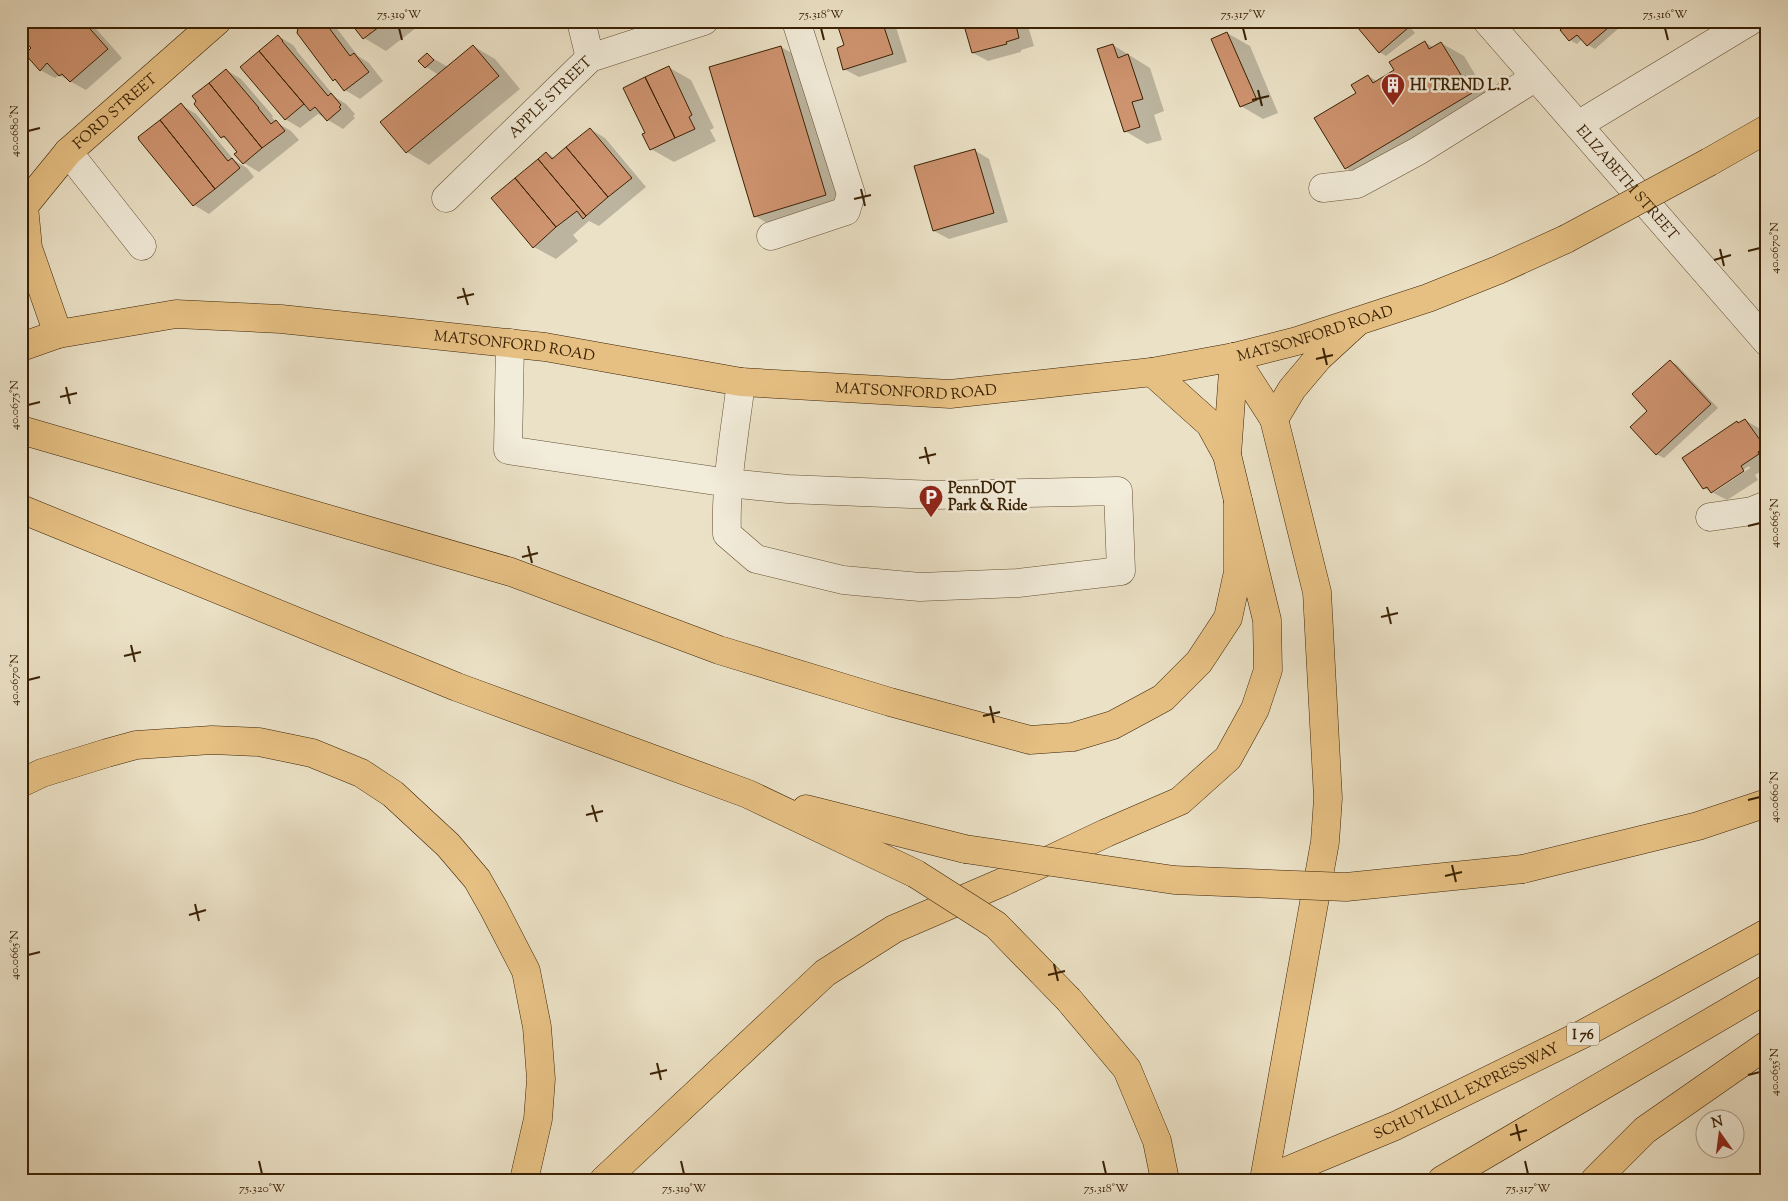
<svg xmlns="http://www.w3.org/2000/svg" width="1788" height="1201" font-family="'Sorts Mill Goudy',serif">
<rect width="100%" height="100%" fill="#ebe1c6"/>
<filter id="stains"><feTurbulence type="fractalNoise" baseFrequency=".004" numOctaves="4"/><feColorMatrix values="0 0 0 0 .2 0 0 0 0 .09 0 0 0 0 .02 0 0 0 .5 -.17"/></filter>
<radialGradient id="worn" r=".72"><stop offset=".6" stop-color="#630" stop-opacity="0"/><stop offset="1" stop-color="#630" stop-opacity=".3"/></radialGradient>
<path fill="#0003" fill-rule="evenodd" d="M35,21H89L122,58L86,90L59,75L55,78L40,70L33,49Z
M297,21H331L358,56L369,63L383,81L360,99L345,90L339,83L334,80L298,32L300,28Z
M351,21H425L386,51L364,38Z
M837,21H894L907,62L859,77L844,69L845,46Z
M962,21H1043L1028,26L1034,46L1021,50V52L988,61L973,53L965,24Z
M1354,21H1405L1415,33L1386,56L1379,52Z
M1567,21H1627L1595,49L1588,45L1582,39L1577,44L1570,40L1569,24Z
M1227,33L1250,46L1278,113L1263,119L1241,106Z
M278,36L293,45L297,50H296L335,97L346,104L355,114L353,116L355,118L343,129L318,114L300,128L285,119L241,68Z
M1425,42L1434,48L1441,43L1464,56L1494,106L1368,181L1346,168L1358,93L1368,76L1377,81L1396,71Z
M1113,45L1150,68L1164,111L1154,115L1162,140L1147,144L1125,131Z
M473,46L495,59L520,89L429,165L407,152L439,75L426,67L427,55L448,67Z
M781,47L804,60L848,208L777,229L755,216Z
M668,67L691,80L714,128L710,130L716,141L674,162L651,149L647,133Z
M226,70L241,79L273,116L272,117L276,122L291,131L299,140L259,172L244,163L236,154L239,152L231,142L222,137Z
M181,105L196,114L234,160L247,168L254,177L209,214L194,205L140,137Z
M590,129L605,138L646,187L599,226L589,221L573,235L578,241L556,259L534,247L546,153L555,158Z
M974,150L989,159L1008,222L949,239L934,231Z
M1670,361L1677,365L1718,408L1664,458L1656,454L1649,411Z
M1745,420L1760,429L1767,438V468L1755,475L1758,480L1727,500L1704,488L1739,424ZM1749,466L1750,468L1713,493V490Z"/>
<path fill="#ce936f" stroke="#3a2104" d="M33,21H83L108,49L70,82L62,74L59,76L47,63L40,71L25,54L31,48L21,37V32Z
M295,21H324L350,56L354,53L369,72L344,91L335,79L333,81L297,33L298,28L293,22Z
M349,21H375L379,27L363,39Z
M375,21H387L379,27Z
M836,21H882L893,54L843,70L837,48L844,45Z
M960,21H1015L1019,38L1006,42L1007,44L972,53L963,22L961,23Z
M1352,21H1402L1408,28L1379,53Z
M1565,21H1616L1587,46L1577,35L1569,41L1560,30L1567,24Z
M1227,32L1257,100L1240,107L1211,39Z
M278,35L283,41H282L328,96L331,93L341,105L339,107L341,109L327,121L315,107L310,111L259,51Z
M1425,41L1429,49L1441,42L1472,93L1345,169L1314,118L1356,93L1351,85L1368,75L1373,83L1394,70L1389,62Z
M1113,44L1118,58L1128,54L1143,99L1132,102L1140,127L1124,132L1097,49Z
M473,45L499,76L406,153L380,122Z
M781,46L826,195L754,217L709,67Z
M259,51L304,104L285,120L240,67Z
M427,53L434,60L425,68L418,61Z
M669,66L692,115L689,117L695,129L675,138L645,77Z
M226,69L259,108H258L271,124L276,120L285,131L262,148L209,83Z
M645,77L675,138L650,150L642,134L645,133L623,88Z
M209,83L262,148L243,164L234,154L237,152L224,136L221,138L194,104L196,101L192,96Z
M181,103L228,161L232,158L240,168L215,189L160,120Z
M160,120L215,189L193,206L139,140L138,137Z
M590,128L632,178L608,197L566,147Z
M566,147L608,197L586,216L538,159L546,152L552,159Z
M975,149L994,213L933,231L914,166Z
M538,159L586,216L583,219L577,211L556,227L515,178Z
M515,178L556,227L533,248L491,198Z
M1670,360L1711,404L1656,455L1630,427L1647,411L1632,394Z
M1745,419L1765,447L1758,452L1759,454L1741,466L1744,471L1711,493L1707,487L1703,489L1682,458L1737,421L1738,423Z"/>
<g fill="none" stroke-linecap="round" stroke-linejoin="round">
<defs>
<g id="minor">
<path d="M581,21L590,58"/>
<path id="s1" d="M1487,21L1767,342"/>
<path d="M1578,125L1750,21"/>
<path d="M68,152L142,246"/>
<path d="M1323,188L1357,184L1418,151L1536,77"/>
<path id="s2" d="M446,198L590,58L704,21"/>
<path d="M771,236L846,211L851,194L796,21"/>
<path d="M510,343L508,450L729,483L788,489L935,495L1118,491L1121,571L1018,583L920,587L843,580L756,559L727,534C725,483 735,432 741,382"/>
<path d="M1710,517L1752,511L1767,505"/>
</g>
<g id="major">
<path d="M1709,162L1767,129"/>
<path id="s3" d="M58,334L28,248L24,206L68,152L217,21"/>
<path id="s4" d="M21,347L58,334L176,314L281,319L545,347L741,382L950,394L1152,372L1234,357L1297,341L1428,298L1498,270L1566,239"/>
</g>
<g id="highway">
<path d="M1234,357L1274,419L1317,592L1328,798L1325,842L1264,1180"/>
<path d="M1274,419L1292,389L1319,357L1356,323"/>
<path d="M21,430L511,572L719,650L890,702L1030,740L1073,737L1113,725L1163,698L1199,662L1228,618L1238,572V501"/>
<path d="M1227,455L1234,357"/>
<path d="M21,509L457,687L748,794L916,874"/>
<path d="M21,783L42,773L107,753L136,745L212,740L259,742L312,753L361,773L393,794L448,845L477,879L494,909L526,971L537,1027L541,1079L538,1119L524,1180"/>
<path d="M806,809L965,849"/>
<path d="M1523,869L1698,826L1767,803"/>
<path d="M1069,1000L1127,1069L1157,1141L1165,1180"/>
<path d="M604,1180L825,973L894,929L1003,882L1106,833L1180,801L1228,758L1255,709L1268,670L1267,620L1227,455L1210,424L1152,372"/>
<path id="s5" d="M1265,1180L1395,1126L1585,1033L1767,933"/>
<path d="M1442,1180L1767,989"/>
<path d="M1595,1180L1645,1130L1767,1045"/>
</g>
</defs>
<use href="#minor" stroke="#665134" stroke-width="29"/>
<use href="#major" stroke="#3a2104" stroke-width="29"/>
<use href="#highway" stroke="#3a2104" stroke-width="29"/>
<use href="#minor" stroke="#f2ecda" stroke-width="28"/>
<use href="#major" stroke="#e6c083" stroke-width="28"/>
<use href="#highway" stroke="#e6c083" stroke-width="28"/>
<defs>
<path id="major-bridge" d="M1566,239L1709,162"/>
<path id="highway-bridge" d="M965,849L1174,880L1346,887L1523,869
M916,874L996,925L1069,1000"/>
</defs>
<use href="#major-bridge" stroke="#3a2104" stroke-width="29" stroke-linecap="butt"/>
<use href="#highway-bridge" stroke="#3a2104" stroke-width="29" stroke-linecap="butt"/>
<use href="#major-bridge" stroke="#e6c083" stroke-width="28"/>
<use href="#highway-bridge" stroke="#e6c083" stroke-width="28"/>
</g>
<path fill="none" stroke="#3a2104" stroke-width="2" d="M399,28L402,40M821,28L824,40M1243,28L1246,40M1665,28L1668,40M1258,90L1262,106M1252,100L1269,96M28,131L40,128M861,189L865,206M854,199L871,195M1720,249L1724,266M1748,251L1760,248M1714,260L1731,255M463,288L468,305M457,298L474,294M1323,348L1327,365M1316,359L1333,355M66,387L70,404M60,397L77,393M28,405L40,402M925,447L929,464M919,458L936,454M1748,526L1760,523M528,546L532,563M522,557L538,553M1387,607L1391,624M1381,617L1398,613M131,645L135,662M124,656L141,652M28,680L40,677M990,706L994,723M983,716L1000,712M1748,800L1760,797M592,805L597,822M586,815L603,811M1452,865L1456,882M1445,876L1462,872M195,904L199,921M189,915L206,910M28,955L40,952M1054,964L1058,981M1048,975L1065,971M657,1063L661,1080M650,1074L667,1070M1748,1075L1760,1072M1516,1124L1520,1141M1510,1135L1527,1130M259,1161L262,1174M681,1161L684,1174M1103,1161L1106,1174M1525,1161L1528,1174"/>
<defs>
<symbol id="building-pin" viewBox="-11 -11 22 30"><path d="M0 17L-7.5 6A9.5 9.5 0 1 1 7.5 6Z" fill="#8f2418" stroke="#f2ecda"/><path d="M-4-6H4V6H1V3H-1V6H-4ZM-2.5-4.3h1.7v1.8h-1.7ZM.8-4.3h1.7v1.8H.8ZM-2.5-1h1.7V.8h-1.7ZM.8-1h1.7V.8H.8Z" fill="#fff"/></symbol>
<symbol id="parking-pin" viewBox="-11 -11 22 30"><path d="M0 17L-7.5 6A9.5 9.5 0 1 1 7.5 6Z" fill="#8f2418" stroke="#f2ecda"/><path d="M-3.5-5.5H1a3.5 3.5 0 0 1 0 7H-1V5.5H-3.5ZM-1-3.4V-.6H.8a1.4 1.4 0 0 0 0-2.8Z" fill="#fff"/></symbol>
</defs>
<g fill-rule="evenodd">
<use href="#building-pin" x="1379" y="71" width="28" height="38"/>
<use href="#parking-pin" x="917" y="483" width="28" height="38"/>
</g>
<g text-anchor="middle" stroke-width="5" stroke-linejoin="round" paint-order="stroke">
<rect fill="#f2ecda" stroke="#715e44" stroke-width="1" x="1567" y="1022.5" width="32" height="23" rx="4"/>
<g font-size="14" font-weight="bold" fill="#3a2104">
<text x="1583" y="1039">I 76</text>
</g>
<g font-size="15" font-weight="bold" fill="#3a2104" stroke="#f2ecda" text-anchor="start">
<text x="1410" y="90">HI TREND L.P.</text>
<text x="948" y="493">PennDOT<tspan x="948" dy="17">Park &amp; Ride</tspan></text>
</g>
<g font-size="15" fill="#3a2104" stroke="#f2ecda">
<text dy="5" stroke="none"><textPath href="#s2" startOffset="145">APPLE STREET</textPath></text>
<text dy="5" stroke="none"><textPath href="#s3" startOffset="265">FORD STREET</textPath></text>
<text dy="5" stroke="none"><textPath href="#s1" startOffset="214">ELIZABETH STREET</textPath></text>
<text dy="5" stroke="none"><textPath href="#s4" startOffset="1309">MATSONFORD ROAD</textPath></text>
<text dy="5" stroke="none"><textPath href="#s4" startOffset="499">MATSONFORD ROAD</textPath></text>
<text dy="5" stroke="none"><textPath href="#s4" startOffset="904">MATSONFORD ROAD</textPath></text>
<text dy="5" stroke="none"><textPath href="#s5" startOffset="220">SCHUYLKILL EXPRESSWAY</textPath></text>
</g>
</g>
<rect width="1788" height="1201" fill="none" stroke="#ebe1c6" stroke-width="55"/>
<g transform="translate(1720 1134) rotate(346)"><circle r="24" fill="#f2ecda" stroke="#a89b84"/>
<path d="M0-4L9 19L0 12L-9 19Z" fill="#8f2418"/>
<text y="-8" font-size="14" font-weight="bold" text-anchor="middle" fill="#3a2104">N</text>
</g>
<rect x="28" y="28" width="1732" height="1146" fill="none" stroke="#3a2104" stroke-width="2"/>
<g font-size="12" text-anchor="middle" fill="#3a2104">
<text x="399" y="18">75.319°W</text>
<text x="821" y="18">75.318°W</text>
<text x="1243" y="18">75.317°W</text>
<text x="1665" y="18">75.316°W</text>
<text transform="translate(14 131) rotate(-90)" y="4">40.0680°N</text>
<text transform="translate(1774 248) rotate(-90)" y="4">40.0670°N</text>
<text transform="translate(14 405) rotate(-90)" y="4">40.0675°N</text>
<text transform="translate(1774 523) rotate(-90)" y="4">40.0665°N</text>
<text transform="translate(14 680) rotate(-90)" y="4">40.0670°N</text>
<text transform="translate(1774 797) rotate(-90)" y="4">40.0660°N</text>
<text transform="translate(14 955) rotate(-90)" y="4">40.0665°N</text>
<text transform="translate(1774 1072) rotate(-90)" y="4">40.0655°N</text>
<text x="262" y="1192">75.320°W</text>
<text x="684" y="1192">75.319°W</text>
<text x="1106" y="1192">75.318°W</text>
<text x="1528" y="1192">75.317°W</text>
</g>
<rect width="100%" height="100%" filter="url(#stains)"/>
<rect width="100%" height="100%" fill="url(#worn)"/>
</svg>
